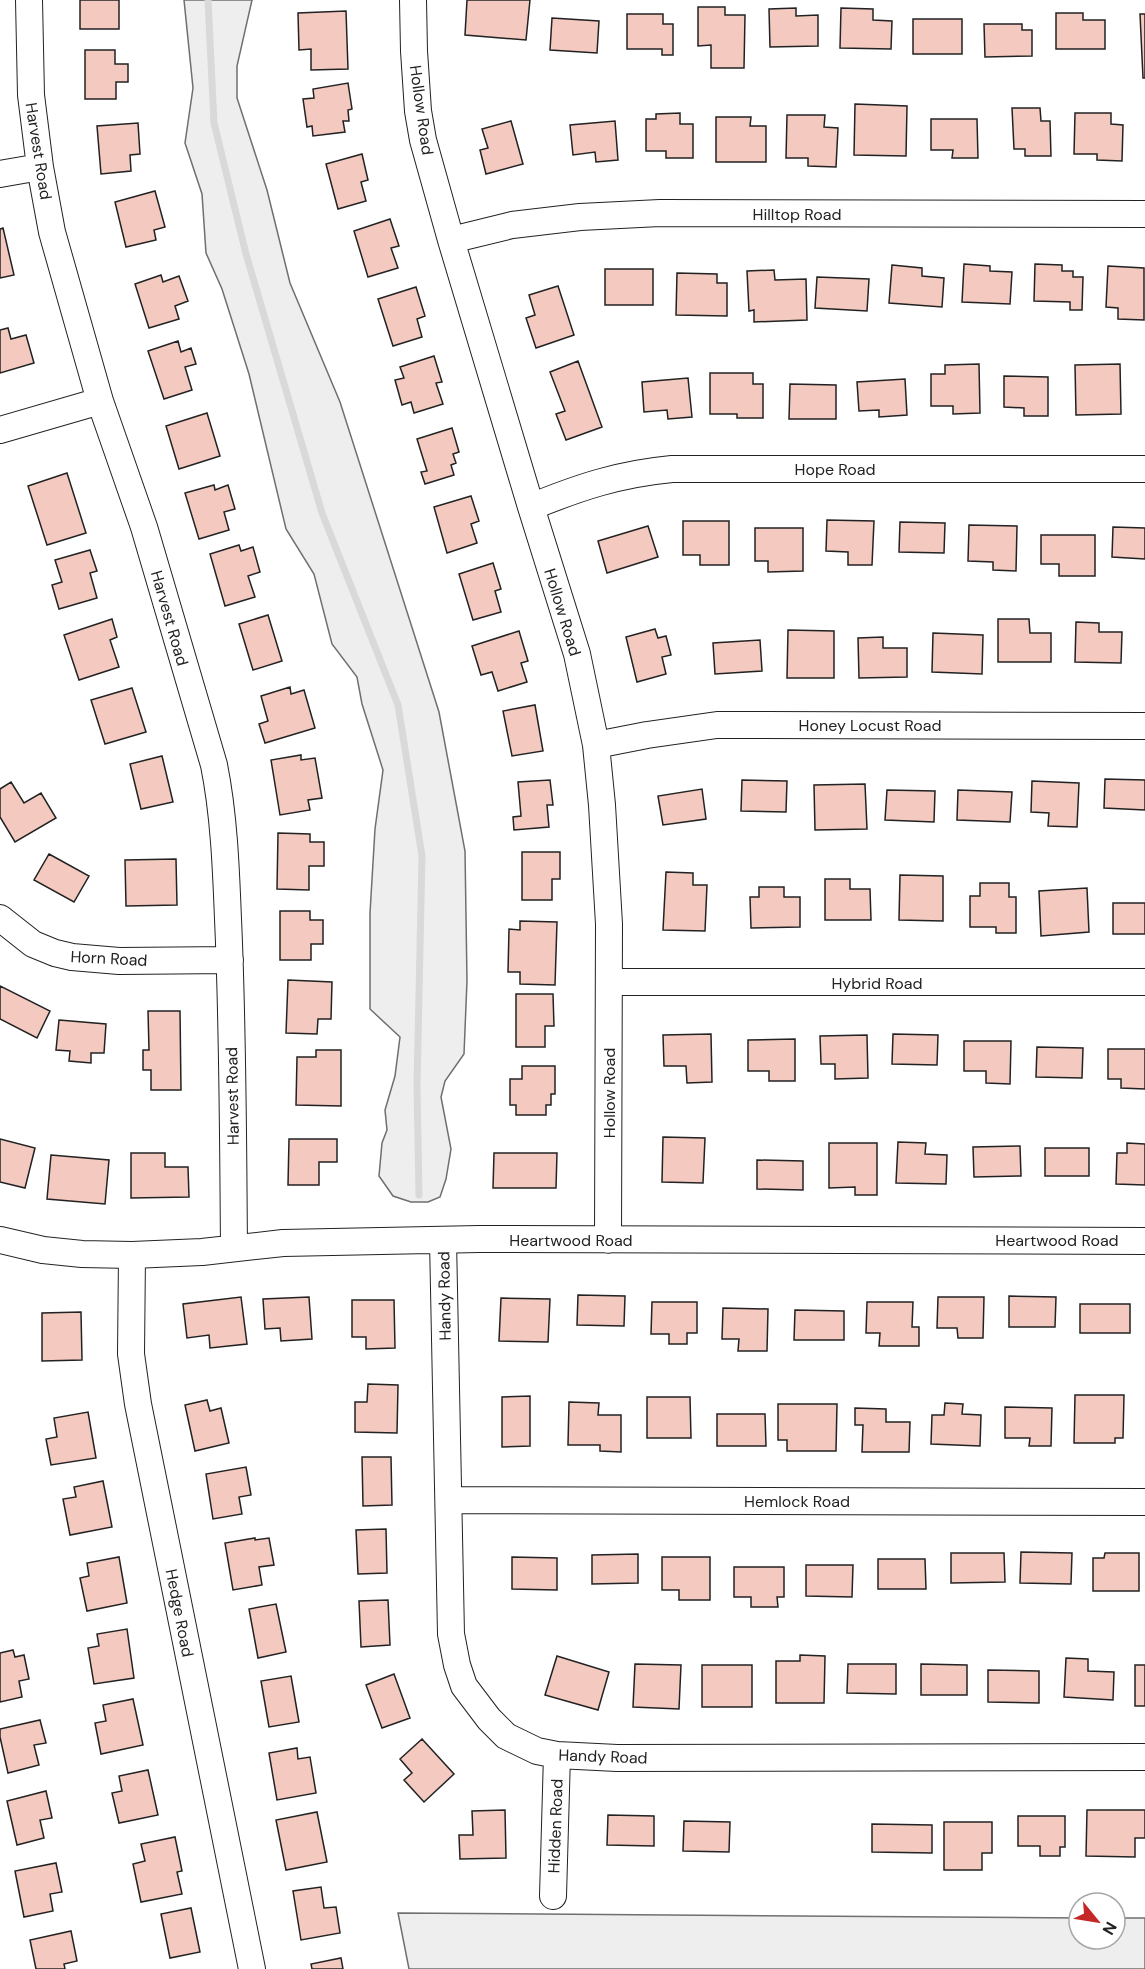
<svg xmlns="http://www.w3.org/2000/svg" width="1145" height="1969" font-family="'DM Sans',sans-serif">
<rect width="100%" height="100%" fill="#fff"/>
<path fill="#eee" stroke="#6f6f6f" stroke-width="1.5" d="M184,0H252L237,66V98L267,190L290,283L340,402L439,712L465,851L467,981L464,1054L445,1081L441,1097L451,1149L446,1179L440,1197L428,1202H411L393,1196L379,1176L382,1143L387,1130L385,1110L395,1076L400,1037L370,1009V913L375,829L383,770L362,704L357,677L332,644L314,574L286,529L249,374L222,289L206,253L202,194L185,143L193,88Z
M398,1913L1079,1918V1939H1115V1918H1145V1969H409Z"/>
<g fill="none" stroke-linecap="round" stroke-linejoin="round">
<path stroke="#d9d9d9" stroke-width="7" d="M208,0L214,123L246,254L322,513L398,705L422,856L417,1086L419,1195"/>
</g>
<path fill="#f3c9c0" stroke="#222" stroke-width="1.5" d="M80,0H119V29H80Z
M467,0H530L526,40L465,35Z
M698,7H725V15H745L744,68H711V45L698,46Z
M796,8V16L818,15V46L770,47L769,9Z
M841,8L873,9V20L892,21L891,49L840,48Z
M346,11L348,69L311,70V49L299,50L298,13Z
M1056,13H1083V20H1105V49H1056Z
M627,14H663V24H673V55H662V49H627Z
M1140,14H1145V78H1143Z
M552,18L599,21L597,53L550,50Z
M913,19H962V54H913Z
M984,24H1022V30H1032V56L985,57Z
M85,50H115V64H128V82H116V99H85Z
M348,83L352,109L348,110L349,121H343L345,132L313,136L312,126L307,127L303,99L314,98L313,89Z
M855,104L907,106L906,156L854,155Z
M1012,108H1040L1041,121H1050L1051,156H1025V149H1014Z
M680,113V124H693V158H666V151H646V119H656V114Z
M1075,113H1111V124L1123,125L1122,161L1097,160V154H1074Z
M787,115H825L824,127L838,128L836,167L808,166V158H786Z
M716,117H751L750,126H766V162H716Z
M931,119H977L978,158H952L953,150H931Z
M511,121L523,164L486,174L480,150L488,148L482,129Z
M615,121L618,160L596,162L595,152L573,155L570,125Z
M138,123L140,154L130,155L131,171L101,174L97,126Z
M362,154L368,180L361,182L366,201L338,209L326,164Z
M155,191L165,227L154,230L156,240L126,247L115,202Z
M390,219L399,246L391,248L398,268L368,277L354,231Z
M3,228L14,275L0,278V229Z
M964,264L990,266V271L1012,272L1010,304L962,302Z
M1035,264L1062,265V271H1073V277H1083L1082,310H1070V302L1034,301Z
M892,265L922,268V276L944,278L942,307L889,303Z
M1108,266L1144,268V320L1118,319V308L1106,307Z
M605,269H653V305H605Z
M774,270L775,280L806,279L807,320L754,322V310L749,311L747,271Z
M677,273L717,274V283H727V316L676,315Z
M161,275L163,282L179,276L188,301L175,306L179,319L149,328L135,284Z
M817,277L869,279L867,311L815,308Z
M558,286L574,335L536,348L526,318L535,315L529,295Z
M416,287L425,316L417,319L422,337L393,346L378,299Z
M8,328L11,339L26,335L34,363L0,373V330Z
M178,341L181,352L191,348L196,364L185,367L192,390L164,399L148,351Z
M434,356L442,382L436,383L443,404L414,413L411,402L402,405L395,380L404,378L400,367Z
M578,361L602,427L566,440L556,414L565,411L550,372Z
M979,364L980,413L953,414V406H931V374H945V365Z
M1120,364L1121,414L1076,415L1075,365Z
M710,373H753V384H763V418H737V414H710Z
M1004,376L1048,377V416H1024V408L1004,407Z
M688,378L692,417L668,419L667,410L644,412L642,382Z
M905,379L907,415L879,417V410L859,411L857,382Z
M790,384L836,385V419H789Z
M207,413L220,456L179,469L166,426Z
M452,428L459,452L453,454L456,463L451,465L454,475L425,484L421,472L427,471L417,439Z
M67,473L86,533L47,545L28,486Z
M214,485L215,490L228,485L235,509L224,512L229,530L199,539L185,493Z
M471,496L479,521L471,524L477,543L447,553L434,507Z
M827,520L874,521L872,565H848V552L826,551Z
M683,521H729V565H700V555H683Z
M900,522L945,523L944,553L899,552Z
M969,525L1017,526L1016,571L993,570V562L968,561Z
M648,526L658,557L607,573L598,541Z
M1113,527L1145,528V559L1112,557Z
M755,528H803V571L768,572V561H755Z
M1041,535H1095V576H1059V564H1041Z
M239,545L241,551L253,547L260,572L248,576L255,597L225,606L210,554Z
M90,550L97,571L90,573L97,598L59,609L52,585L62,582L55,560Z
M493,563L501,589L495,591L501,612L473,620L459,574Z
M268,615L282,661L253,670L239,624Z
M112,619L117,637L110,640L119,667L79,680L64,635Z
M998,619H1029L1030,633H1051V662H998Z
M1076,622L1099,623V632H1122L1121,663L1075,662Z
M655,629L658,638L666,636L671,655L662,657L666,674L637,682L626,637Z
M788,630L834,631V678H787Z
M519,631L528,661L521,663L527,682L498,691L492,672L481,675L472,646Z
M933,633L983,635L982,674L932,672Z
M883,637V648H907V677L859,678L858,638Z
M760,640L762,671L715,674L713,643Z
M290,687L291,694L304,690L315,728L265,743L259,724L268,721L261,696Z
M132,688L146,732L105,744L91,700Z
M535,705L543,751L512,756L503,711Z
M301,755V760L315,758L322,798L308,800L310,810L280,815L271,760Z
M162,756L173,802L141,809L130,764Z
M1105,779L1145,780V810L1104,808Z
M550,780L553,805H547L549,827L514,830L513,817L521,816L518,782Z
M742,780L787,781L786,812L741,811Z
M1032,781L1079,783L1077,827L1048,826L1049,813L1031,812Z
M11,782L24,803L41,793L56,818L15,842L0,817V789Z
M865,784L867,829L815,830L814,785Z
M702,789L706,819L663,825L658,796Z
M887,790L935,791L934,822L885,820Z
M958,790L1012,792L1010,822L957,820Z
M278,833L310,834V842H324V866H309V890L277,889Z
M522,852H560V879H552V900H522Z
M49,854L89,876L74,902L34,880Z
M176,859L177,905L126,906L125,860Z
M666,872L693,873V885H707L705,931L663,930Z
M900,875L943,876V921L899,920Z
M825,879H850V889H870L871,920H825Z
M980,883H1009V897H1016V933H996V927H970V896H980Z
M759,887H784V897H800V927L751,928L750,897H759Z
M1087,888L1089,932L1041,936L1039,891Z
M1113,903H1145V934H1113Z
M280,911H310V920H323V944H311V960H280Z
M520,921L557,922L555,985L520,984V972H508L509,929L520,930Z
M288,980L332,982L331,1019H318L317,1034L286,1033Z
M0,986L50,1011L37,1038L0,1019Z
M516,994H553L554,1026H545V1047H516Z
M148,1011H180L181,1090H151V1070H143V1050H149Z
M59,1020L106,1024L104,1053H91V1063L69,1061L70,1051L56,1050Z
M711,1034L712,1082L687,1083L686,1066H664L663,1035Z
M893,1034L938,1035L937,1065L892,1064Z
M867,1035L868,1078L835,1079V1064H821L820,1036Z
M795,1039V1081H769V1071H748V1040Z
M964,1041H1011L1010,1084L986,1083V1071H964Z
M1037,1047L1083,1048L1082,1078L1036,1077Z
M1108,1049H1145V1089L1121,1088V1079H1108Z
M316,1050H341V1106L296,1105L297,1057H316Z
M522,1066H555V1094H551V1105H546V1115H516V1105H510V1079H522Z
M663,1137L705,1138L703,1183L662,1182Z
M0,1139L35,1148L25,1188L0,1182Z
M289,1139H337V1162H319V1185H288Z
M898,1142L926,1143L925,1154L947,1155L946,1184L896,1183Z
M829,1143H877V1195H855V1187L829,1188Z
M1127,1143L1145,1144V1185L1116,1184L1117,1153H1127Z
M1020,1146L1021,1176L974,1177L973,1147Z
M1045,1148H1089V1176H1045Z
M131,1153H165V1167H188L189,1197L131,1198Z
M494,1153H557L556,1188H493Z
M51,1155L109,1160L105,1204L47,1199Z
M757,1160L803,1161V1190L757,1189Z
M578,1295L625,1296L624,1326L577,1325Z
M1009,1296L1056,1297L1055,1327H1009Z
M241,1297L247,1344L210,1348L209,1335L187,1338L183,1304Z
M309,1297L312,1339L281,1341L280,1328L265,1329L263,1299Z
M938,1297H984L983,1338H958L957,1328H937Z
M501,1298L550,1299L548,1342L499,1341Z
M352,1300H394L395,1348L366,1349V1337H352Z
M652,1302H697V1333H687V1344H669V1334H651Z
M867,1302H913L912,1327H919V1346H879L880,1333H866Z
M1080,1304H1130V1333H1080Z
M723,1308L768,1309L767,1351H738L739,1339H722Z
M795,1310L844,1311V1340H794Z
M81,1312L82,1360L42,1361V1313Z
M368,1384L398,1385L397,1433L355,1432V1402H367Z
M1075,1395H1124L1123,1438H1115V1443H1074Z
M530,1396V1446L502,1447V1397Z
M647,1397H690L691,1438H647Z
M207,1400L210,1411L221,1408L229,1443L195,1451L185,1405Z
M569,1402L599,1403L598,1415H621V1452L600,1451V1445H568Z
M945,1403L963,1404L962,1414L981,1415L980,1446L931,1444L932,1415H944Z
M778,1404H837L836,1451H787V1440H778Z
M1005,1407L1052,1408L1051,1446H1029L1030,1438H1005Z
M855,1408L886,1409V1422H910L909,1452H862L863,1425H855Z
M88,1412L96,1458L51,1465L46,1439L57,1437L54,1418Z
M717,1414H765L766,1446H717Z
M362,1457H391L392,1505L363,1506Z
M246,1467L251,1495L239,1497L242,1514L213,1519L206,1474Z
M103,1481L112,1527L70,1535L63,1499L76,1497L74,1487Z
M386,1529L387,1573L358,1574L356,1530Z
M255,1538V1540L269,1538L274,1565L259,1567L262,1585L233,1590L225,1543Z
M1021,1552L1072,1553L1071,1584L1020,1583Z
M951,1553H1004L1005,1582L951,1583Z
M1105,1553H1139V1591H1093V1558H1104Z
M638,1554V1583L592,1584V1555Z
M119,1557L127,1603L87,1611L80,1578L89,1576L87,1563Z
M512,1557L557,1558V1590L512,1589Z
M662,1557H710V1600H679V1590H662Z
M878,1559H925L926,1589H878Z
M806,1565H853L852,1597L806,1596Z
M734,1567H784V1597H777L778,1607H751V1597H734Z
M388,1600L390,1645L361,1647L359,1601Z
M276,1604L286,1652L258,1658L249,1609Z
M127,1629L134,1678L94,1684L88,1648L99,1646L97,1634Z
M13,1650L15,1657L24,1655L29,1679L19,1681L22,1697L0,1702V1653Z
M800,1655L825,1656L824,1703H776V1661H800Z
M557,1656L609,1672L598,1710L545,1695Z
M1066,1658L1088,1659V1671L1114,1672L1113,1700L1064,1697Z
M635,1664L681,1665L679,1709L633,1707Z
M848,1664H896V1694L847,1693Z
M921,1664L967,1665V1695H921Z
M702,1665H752V1707H702Z
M1135,1665H1145V1706H1135Z
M988,1670L1039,1671V1703L988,1702Z
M394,1674L410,1718L382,1728L366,1685Z
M291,1676L299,1722L269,1727L261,1681Z
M133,1699L143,1745L101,1754L95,1723L106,1721L103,1705Z
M40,1720L46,1743L34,1745L39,1765L8,1773L0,1737V1729Z
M422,1739L454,1774L424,1802L404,1780L412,1773L400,1759Z
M297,1748L298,1759L310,1757L316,1793L277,1800L269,1753Z
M148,1770L158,1815L119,1823L112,1793L122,1791L119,1776Z
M46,1791L52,1818L40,1820L44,1838L17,1845L7,1801Z
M505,1810L506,1858L460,1859L459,1835H473L472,1811Z
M1087,1810H1145V1838H1135V1857L1086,1856Z
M317,1812L327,1862L286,1870L276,1820Z
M608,1815L654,1816V1846L607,1845Z
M1018,1816H1065V1847H1060V1856H1040V1846H1018Z
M684,1821L730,1822L729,1852L683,1851Z
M944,1822H992V1853H982V1870H944Z
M872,1824L932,1825V1853L872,1852Z
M175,1837L182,1871L177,1872L182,1894L141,1902L133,1864L145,1861L141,1844Z
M56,1863L62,1892L50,1894L53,1911L24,1917L15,1871Z
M321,1887L324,1908L336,1907L340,1933L301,1940L293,1891Z
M191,1908L200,1952L170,1958L161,1914Z
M71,1931L77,1961L64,1964L65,1969H36L30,1940Z
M341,1958L343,1969H312L311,1964Z"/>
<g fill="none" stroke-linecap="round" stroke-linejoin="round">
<defs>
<path id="minor" d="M29,0L31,95L40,167L52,232L100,401L144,527L214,765C224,815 226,868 228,919C233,1029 233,1138 234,1248
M413,0L414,51L418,111L423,140L451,240L531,507L577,654L596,745L602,805L609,924L608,1240
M0,174L40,167
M451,240L512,225L580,217L660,213L1145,214
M0,430L100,401
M531,507C580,487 619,474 672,469H1145
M596,745L647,735L717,725L1145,726
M0,918L33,944L55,953L72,957L119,961L230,960
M609,982H1145
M0,1240L43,1250L82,1254L132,1255L202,1252L283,1243L479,1239L1145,1241
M443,1240L451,1634L457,1665L464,1686L489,1719L506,1736L537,1751L557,1755L617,1758L1145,1757
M132,1255L131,1354L138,1404L252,1969
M449,1500L1145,1502
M553,1896L557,1755"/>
</defs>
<use href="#minor" stroke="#222" stroke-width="28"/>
<use href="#minor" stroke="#fff" stroke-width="26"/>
</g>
<g text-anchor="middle" stroke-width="4.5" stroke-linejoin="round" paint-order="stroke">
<g font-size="16" fill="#222" stroke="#fff">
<text transform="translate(422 110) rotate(82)" y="6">Hollow Road</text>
<text transform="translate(39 151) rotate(81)" y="6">Harvest Road</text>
<text x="797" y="220">Hilltop Road</text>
<text x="835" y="475">Hope Road</text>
<text transform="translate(563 612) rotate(73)" y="6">Hollow Road</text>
<text transform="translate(170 618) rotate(74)" y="6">Harvest Road</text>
<text x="870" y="731">Honey Locust Road</text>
<text transform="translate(109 958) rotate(3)" y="6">Horn Road</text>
<text x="877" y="989">Hybrid Road</text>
<text transform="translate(609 1093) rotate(-90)" y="6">Hollow Road</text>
<text transform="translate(232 1096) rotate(-91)" y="6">Harvest Road</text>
<text x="571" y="1246">Heartwood Road</text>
<text x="1057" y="1246">Heartwood Road</text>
<text transform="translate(444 1296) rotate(-91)" y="6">Handy Road</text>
<text x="797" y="1507">Hemlock Road</text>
<text transform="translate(180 1613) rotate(79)" y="6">Hedge Road</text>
<text transform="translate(603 1756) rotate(2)" y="6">Handy Road</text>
<text transform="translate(555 1826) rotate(-88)" y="6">Hidden Road</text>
</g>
</g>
<g transform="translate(1097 1921) rotate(120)"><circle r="28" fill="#ffffff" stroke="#a7a7a7" stroke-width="1.5"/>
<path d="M0-4.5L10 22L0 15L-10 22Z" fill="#c62828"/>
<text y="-9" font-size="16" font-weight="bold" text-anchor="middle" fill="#222222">N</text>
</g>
</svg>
